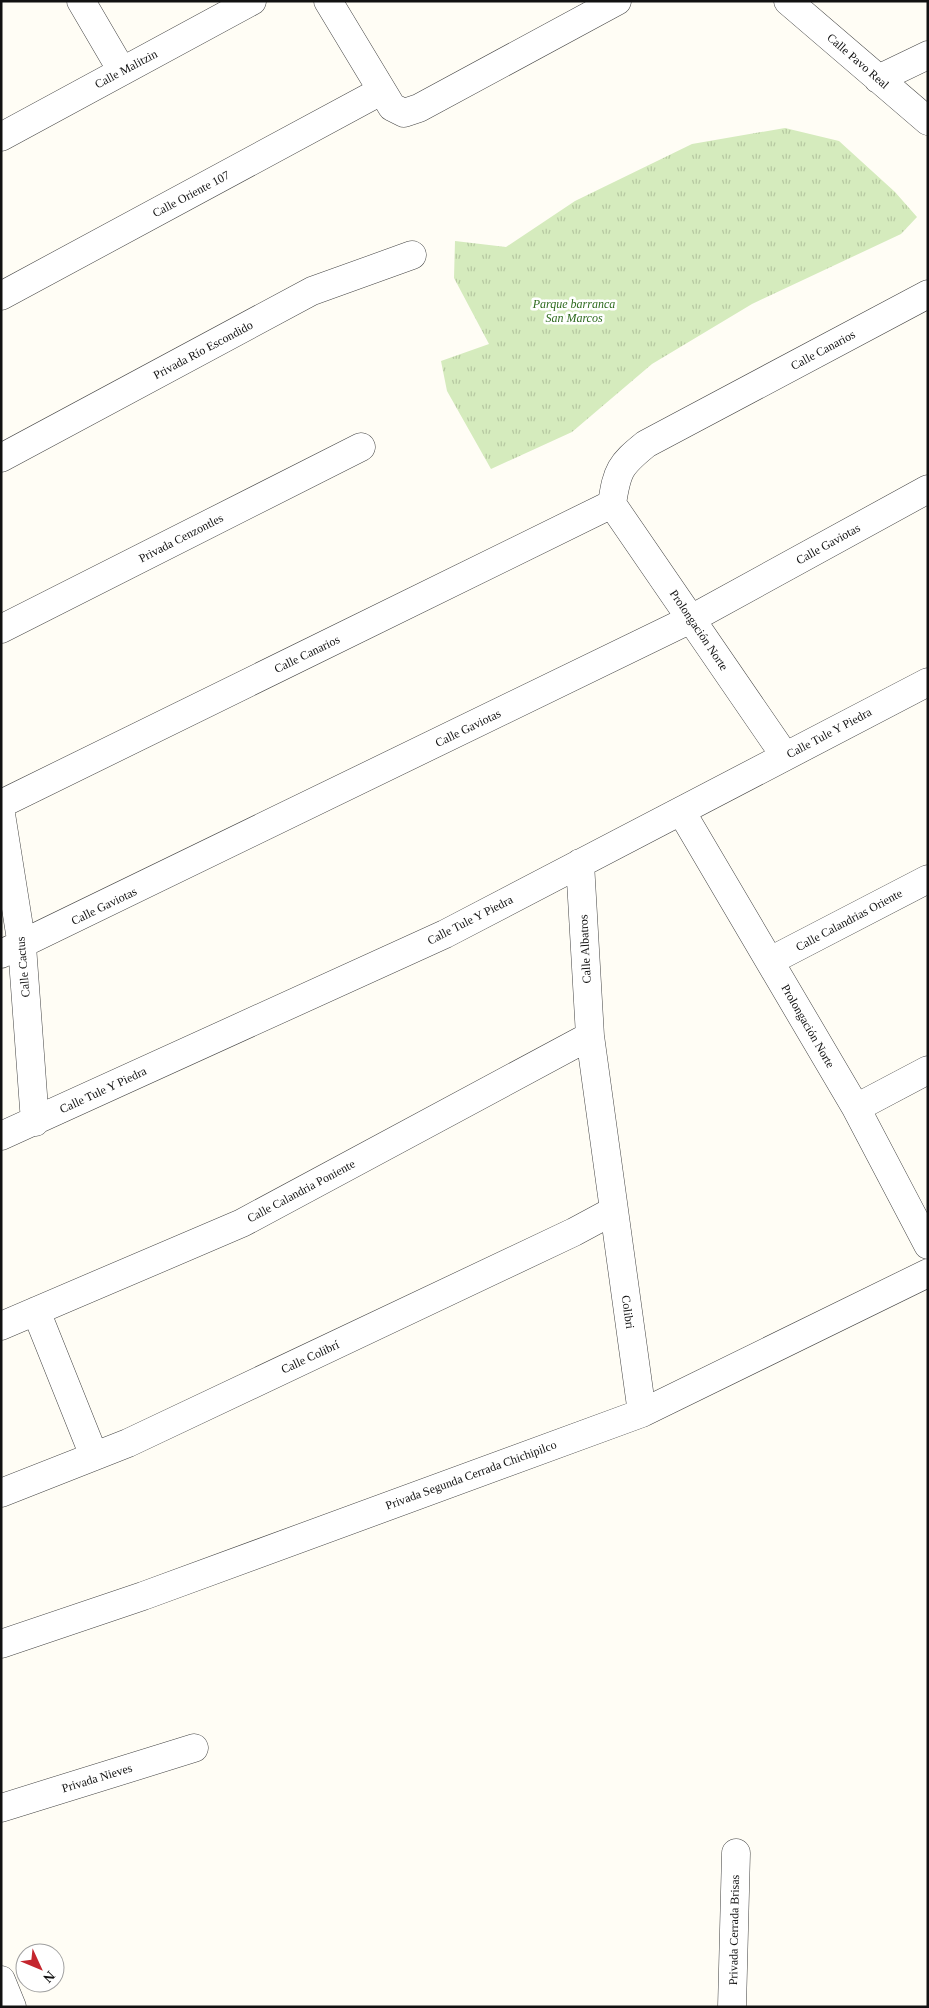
<svg xmlns="http://www.w3.org/2000/svg" width="929" height="2008" font-family="Georgia,serif">
<defs>
<pattern id="park-tufts" width="24" height="20" patternUnits="userSpaceOnUse" patternTransform="scale(1.25)"><rect width="24" height="20" fill="#d5ebbd"/><path d="M3 7l-1-3M5 7V3M7 7l1-3M15 17l-1-3M17 17v-4M19 17l1-3" fill="none" stroke="#b6c8a1"/></pattern>
</defs>
<rect width="100%" height="100%" fill="#fffdf5"/>
<path fill="url(#park-tufts)" d="M785,128L839,141L895,192L917,217L901,234L752,304L652,364L572,432L491,469L447,391L441,361L489,344L454,278L455,241L506,247L575,201L692,144Z"/>
<g fill="none" stroke-linecap="round" stroke-linejoin="round">
<defs>
<path id="minor" d="M81,1L122,71
M328,1L392,107L404,113L419,108L617,1
M788,1L928,121
M878,79L928,55
M1,137L252,1
M1,296L381,91
M1,458L312,291L412,255
M612,504C617,470 620,465 646,444L928,294
M612,504L785,756
M1,629L361,447
M1,804L612,504
M681,811L856,1108L928,1245
M1,814L22,946L35,1122
M580,863L590,1036L642,1413
M1,954L691,619L928,489
M770,961L928,879
M856,1108L928,1070
M1,1136L445,934L928,682
M36,1311L94,1456
M1,1326L242,1223L590,1036
M1,1493L128,1443L574,1232L613,1211
M1,1644L143,1596L642,1413L928,1273
M1,1808L194,1748
M1,1980L12,2007
M732,2007L736,1853"/>
</defs>
<use href="#minor" stroke="#444" stroke-width="29"/>
<use href="#minor" stroke="#fff" stroke-width="28"/>
</g>
<g text-anchor="middle" stroke-width="5" stroke-linejoin="round" paint-order="stroke">
<g font-size="12" fill="#111" stroke="#fff">
<text transform="translate(858 61) rotate(41)" y="4">Calle Pavo Real</text>
<text transform="translate(126 69) rotate(-28)" y="4">Calle Malitzin</text>
<text transform="translate(191 194) rotate(-28)" y="4">Calle Oriente 107</text>
<text transform="translate(203 350) rotate(-28)" y="4">Privada Río Escondido</text>
<text transform="translate(823 350) rotate(-28)" y="4">Calle Canarios</text>
<text transform="translate(181 538) rotate(-27)" y="4">Privada Cenzontles</text>
<text transform="translate(828 544) rotate(-29)" y="4">Calle Gaviotas</text>
<text transform="translate(699 630) rotate(56)" y="4">Prolongación Norte</text>
<text transform="translate(307 654) rotate(-26)" y="4">Calle Canarios</text>
<text transform="translate(468 728) rotate(-26)" y="4">Calle Gaviotas</text>
<text transform="translate(829 733) rotate(-28)" y="4">Calle Tule Y Piedra</text>
<text transform="translate(104 906) rotate(-26)" y="4">Calle Gaviotas</text>
<text transform="translate(470 920) rotate(-27)" y="4">Calle Tule Y Piedra</text>
<text transform="translate(849 920) rotate(-28)" y="4">Calle Calandrias Oriente</text>
<text transform="translate(585 949) rotate(-93)" y="4">Calle Albatros</text>
<text transform="translate(23 967) rotate(-95)" y="4">Calle Cactus</text>
<text transform="translate(808 1026) rotate(60)" y="4">Prolongación Norte</text>
<text transform="translate(103 1090) rotate(-25)" y="4">Calle Tule Y Piedra</text>
<text transform="translate(301 1191) rotate(-28)" y="4">Calle Calandria Poniente</text>
<text transform="translate(628 1312) rotate(82)" y="4">Colibri</text>
<text transform="translate(310 1357) rotate(-25)" y="4">Calle Colibrí</text>
<text transform="translate(471 1475) rotate(-20)" y="4">Privada Segunda Cerrada Chichipilco</text>
<text transform="translate(97 1778) rotate(-17)" y="4">Privada Nieves</text>
<text transform="translate(734 1930) rotate(-89)" y="4">Privada Cerrada Brisas</text>
</g>
<g font-size="12" font-style="italic" fill="#2f6b1f" stroke="#fff">
<text x="574" y="308">Parque barranca<tspan x="574" dy="14">San Marcos</tspan></text>
</g>
</g>
<rect width="929" height="2008" fill="none" stroke="#111111" stroke-width="5"/>
<g transform="translate(40 1968) rotate(134)"><circle r="24" fill="#ffffff" stroke="#a0a0a0"/>
<path d="M0-4L9 19L0 12L-9 19Z" fill="#c4262e"/>
<text y="-8" font-size="14" font-weight="bold" text-anchor="middle" fill="#111111">N</text>
</g>
</svg>
